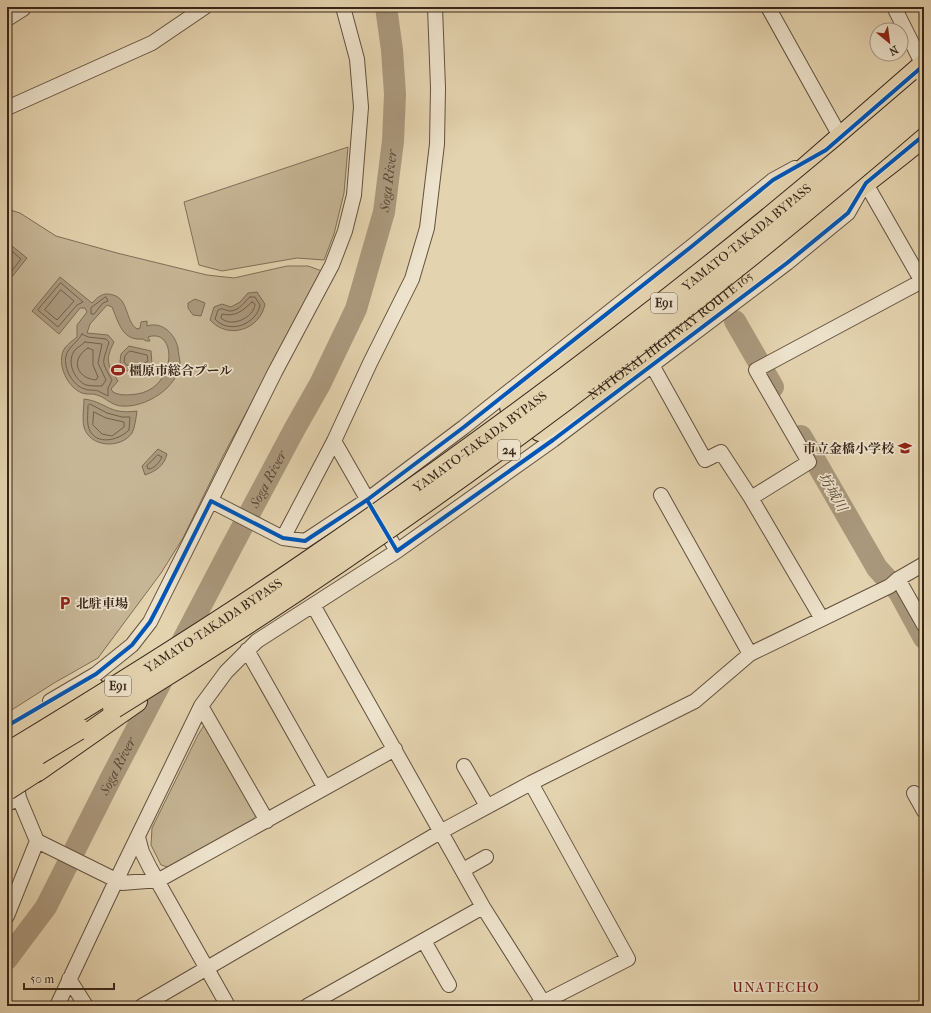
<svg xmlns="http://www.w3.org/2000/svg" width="931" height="1013" font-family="'IM FELL French Canon','Noto Serif JP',serif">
<rect width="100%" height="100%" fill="#e4d3af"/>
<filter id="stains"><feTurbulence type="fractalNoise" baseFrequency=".005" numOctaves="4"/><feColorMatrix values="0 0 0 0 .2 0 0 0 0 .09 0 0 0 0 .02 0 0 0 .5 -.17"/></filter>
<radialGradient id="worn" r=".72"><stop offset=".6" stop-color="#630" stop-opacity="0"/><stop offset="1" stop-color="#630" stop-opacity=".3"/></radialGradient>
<path fill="#c7b696" stroke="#806e58" d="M348,147L344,193L334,234L324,260L297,258L222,271L199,265L184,202Z
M7,209L20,213L56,236L117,253L207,275L234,278L287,266H308L322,271L223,456L183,538L161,573L98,658L54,683L7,713Z
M206,722L257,812L254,820L171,868L161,865L151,845L152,828L198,735Z"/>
<path fill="#aa987c" stroke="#7c6a54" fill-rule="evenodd" d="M7,242L27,258L7,283Z
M60,277L92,303C99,296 103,292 113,295C129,299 125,321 137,329L140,328L141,322L147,321V326C162,321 175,334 178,348C178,353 180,358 180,363C178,388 145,408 122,406C112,406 105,397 97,395C93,393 87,395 82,393C69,388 59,369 62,355C63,347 71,342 77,337V325L87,312L85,308H80L59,334L32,311ZM107,305L112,307C119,323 122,341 143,339L146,341H150L148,337C178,327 177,388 137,394C129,395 120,396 113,392L111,389L118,381C107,364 105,360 114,342L108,335L87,333L90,324Z
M257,292L265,304C260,330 228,340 210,320L214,307L222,304L231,307L240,302L248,293Z
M195,299L205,303L201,316L193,315L188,308V303Z
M129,346L151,351L152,364L129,372L124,369L120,362L121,354Z
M84,399C107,402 108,415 137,411C136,418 135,427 132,433C121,449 90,448 84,427C82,419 84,407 84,399Z
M158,449L167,454C164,466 156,471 145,475L142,466Z"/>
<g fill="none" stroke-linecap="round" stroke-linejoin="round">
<path stroke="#715f4a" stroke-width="1" d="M7,247L21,259L7,277
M61,283L83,302L77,305L58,327L38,310Z
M61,290L74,301L57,320L45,310Z
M106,297L108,301L103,303L94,314H91V308Z
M250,297H255L260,305C257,324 229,335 215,319L218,310C223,307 225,311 231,311C240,310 244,302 250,297Z
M252,302L255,304C254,318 231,328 221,318L222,314C236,317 242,311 252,302Z
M82,334L88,337L106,339L109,342C103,363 100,360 112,380L108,388V396C105,395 103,393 100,392C96,389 89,391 85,389C73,386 63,368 66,356C68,347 78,342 82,334Z
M85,342L102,344L98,363L106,380L102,386C97,386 91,386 86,385C74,380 66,361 75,350C78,347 82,345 85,342Z
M88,348L93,350V365L98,377L96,380C76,378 70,359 88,348Z
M130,351L147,355L148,361C140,365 129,370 124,362L125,356Z
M90,404L107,413L122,417H130L129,430C117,442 92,446 88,425C87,419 88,412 88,406Z
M94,412L106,418L124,422V427L112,436L102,434L93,425Z
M158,455L162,457C159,463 154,469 148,469L147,466Z"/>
<g stroke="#aa987c" stroke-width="22">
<path d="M735,321L773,387"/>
<path d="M801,436L877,568L899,592L924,638"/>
<path id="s1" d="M7,959L46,907L112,776L230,550L294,430L320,384L356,309L384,212L393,141L395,94L392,50L386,7"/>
</g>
<defs>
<path id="street" d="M768,7L845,145
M894,7L923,65
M7,19L23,9L22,7
M7,108L152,43L205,7
M861,175L924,285
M652,365L705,460L721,452L751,498L822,619
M334,441L397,551
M661,495L750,654
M751,498L809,462L756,370L922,281
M211,501L283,538L305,541L367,500L464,427L691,247L773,180L795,168
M283,538L334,441L370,363L412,279L427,228L437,144L438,88L435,7
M898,579L924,625
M313,605L483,907L543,1002
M247,650L325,788
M50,701L96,674L132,645L150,622L275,372L332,265L345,231L354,195L361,107L357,59L343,7
M201,706L267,821
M464,766L487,806
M15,776L19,798L37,841L122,883L159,880L395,749
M531,783L628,959L536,1006
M914,793L924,811
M7,804L19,798
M138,837L142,852L150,868L228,1006
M463,870L486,857
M7,916L37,841
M424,941L449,985
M69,979L86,1006
M57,1006L116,881L201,706L226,672L257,641L397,551L553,440L787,263L848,213L861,190
M142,1006L442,831L531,783L695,701L750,654L890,586L898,579L924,564
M307,1006L483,907"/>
<g id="highway">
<path d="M511,407L782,189L924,65"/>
<path id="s2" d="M540,430C640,363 734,288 827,212C859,185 893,162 924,135"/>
<path d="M15,733L94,689"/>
<path d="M36,771L136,701"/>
</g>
</defs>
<use href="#street" stroke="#63513e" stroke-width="16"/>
<use href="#highway" stroke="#382619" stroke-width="24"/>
<use href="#street" stroke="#ede2cb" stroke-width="14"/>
<use href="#highway" stroke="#e4d3af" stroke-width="22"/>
<defs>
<g id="highway-bridge">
<path d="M114,707C401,531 670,329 924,110"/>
<path id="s3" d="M7,754C109,692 211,629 310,561C523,416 729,258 924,88"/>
<path d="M7,772L78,729"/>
<path d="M7,789L35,771"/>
</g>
</defs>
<use href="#highway-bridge" stroke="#382619" stroke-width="24" stroke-linecap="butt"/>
<use href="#highway-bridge" stroke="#e4d3af" stroke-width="22"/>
<defs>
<path id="cycleway" d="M367,500L397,551L553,440L787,263L848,213L866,183L924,135
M7,726L96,674L132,645L150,622L160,603L211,501L283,538L305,541L367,500L464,427L691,247L773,180L826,150L924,65"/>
</defs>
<use href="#cycleway" stroke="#ede2cb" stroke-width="6"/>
<use href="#cycleway" stroke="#0057b8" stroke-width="4"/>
</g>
<defs>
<symbol id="stadium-bare" viewBox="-9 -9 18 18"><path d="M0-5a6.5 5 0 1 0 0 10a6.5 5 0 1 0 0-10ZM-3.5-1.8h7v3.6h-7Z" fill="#8f2418" stroke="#ede2cb" stroke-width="2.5" paint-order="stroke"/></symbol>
<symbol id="school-bare" viewBox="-9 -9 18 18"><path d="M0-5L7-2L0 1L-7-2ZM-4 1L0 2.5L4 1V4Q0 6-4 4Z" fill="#8f2418" stroke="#ede2cb" stroke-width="2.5" paint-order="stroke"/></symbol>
<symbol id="parking-bare" viewBox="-9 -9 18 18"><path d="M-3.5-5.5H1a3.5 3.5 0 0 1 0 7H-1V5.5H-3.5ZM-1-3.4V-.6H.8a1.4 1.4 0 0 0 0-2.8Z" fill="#8f2418" stroke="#ede2cb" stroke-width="2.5" paint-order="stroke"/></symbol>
</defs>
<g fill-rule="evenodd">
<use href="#stadium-bare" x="108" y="360" width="20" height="20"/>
<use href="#school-bare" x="895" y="438" width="20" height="20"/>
<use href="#parking-bare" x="55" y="593" width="20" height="20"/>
</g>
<g text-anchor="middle" stroke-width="3.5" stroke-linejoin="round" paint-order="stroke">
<g fill="#ede2cb" stroke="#6e5e4e" stroke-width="1">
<rect x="651" y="293" width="26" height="20" rx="3"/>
<rect x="498" y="440" width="22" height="20" rx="3"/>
<rect x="105" y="676" width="26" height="20" rx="3"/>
</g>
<g font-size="12" font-weight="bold" fill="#382619">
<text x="664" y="307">E91</text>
<text x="509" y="454">24</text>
<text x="118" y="690">E91</text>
</g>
<g font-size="13" fill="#382619" stroke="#ede2cb">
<text dy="5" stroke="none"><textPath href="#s3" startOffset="903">YAMATO-TAKADA BYPASS</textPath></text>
<text dy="5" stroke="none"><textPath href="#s2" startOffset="161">NATIONAL HIGHWAY ROUTE 165</textPath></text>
<text dy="5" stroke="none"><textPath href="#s3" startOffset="567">YAMATO-TAKADA BYPASS</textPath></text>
<text dy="5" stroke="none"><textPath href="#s3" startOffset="243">YAMATO-TAKADA BYPASS</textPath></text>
</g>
<g font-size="13" font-weight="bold" fill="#382619" stroke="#ede2cb" text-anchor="start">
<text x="129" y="375">橿原市総合プール</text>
<text x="894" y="453" text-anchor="end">市立金橋小学校</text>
<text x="76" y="608">北駐車場</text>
</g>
<g font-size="14" font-style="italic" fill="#5a4837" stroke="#ede2cb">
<text dy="5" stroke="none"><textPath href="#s1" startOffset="871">Soga River</textPath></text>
<text dy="5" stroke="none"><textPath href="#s1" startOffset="547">Soga River</textPath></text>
<text transform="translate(833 492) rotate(60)" y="5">坊城川</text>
<text dy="5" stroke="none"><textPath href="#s1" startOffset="223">Soga River</textPath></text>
</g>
<g font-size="14" letter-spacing="1" fill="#7a1f14" stroke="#ede2cb">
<text x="776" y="992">UNATECHO</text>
</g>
</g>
<rect width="931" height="1013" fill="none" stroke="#e4d3af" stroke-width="24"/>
<rect x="8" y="8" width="915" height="997" fill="none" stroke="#382619" stroke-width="2"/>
<rect x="12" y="12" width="907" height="989" fill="none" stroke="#382619"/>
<g transform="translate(889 42) rotate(151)"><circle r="19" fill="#ede2cb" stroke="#a59784"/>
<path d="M0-3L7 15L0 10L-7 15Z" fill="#8f2418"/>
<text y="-6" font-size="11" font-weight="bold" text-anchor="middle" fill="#382619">N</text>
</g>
<path d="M24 983v6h90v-6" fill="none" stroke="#382619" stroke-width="2"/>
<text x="30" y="983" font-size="12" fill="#382619" stroke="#ede2cb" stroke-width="3" paint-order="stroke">50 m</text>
<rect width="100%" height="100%" filter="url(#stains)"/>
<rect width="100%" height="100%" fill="url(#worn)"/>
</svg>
